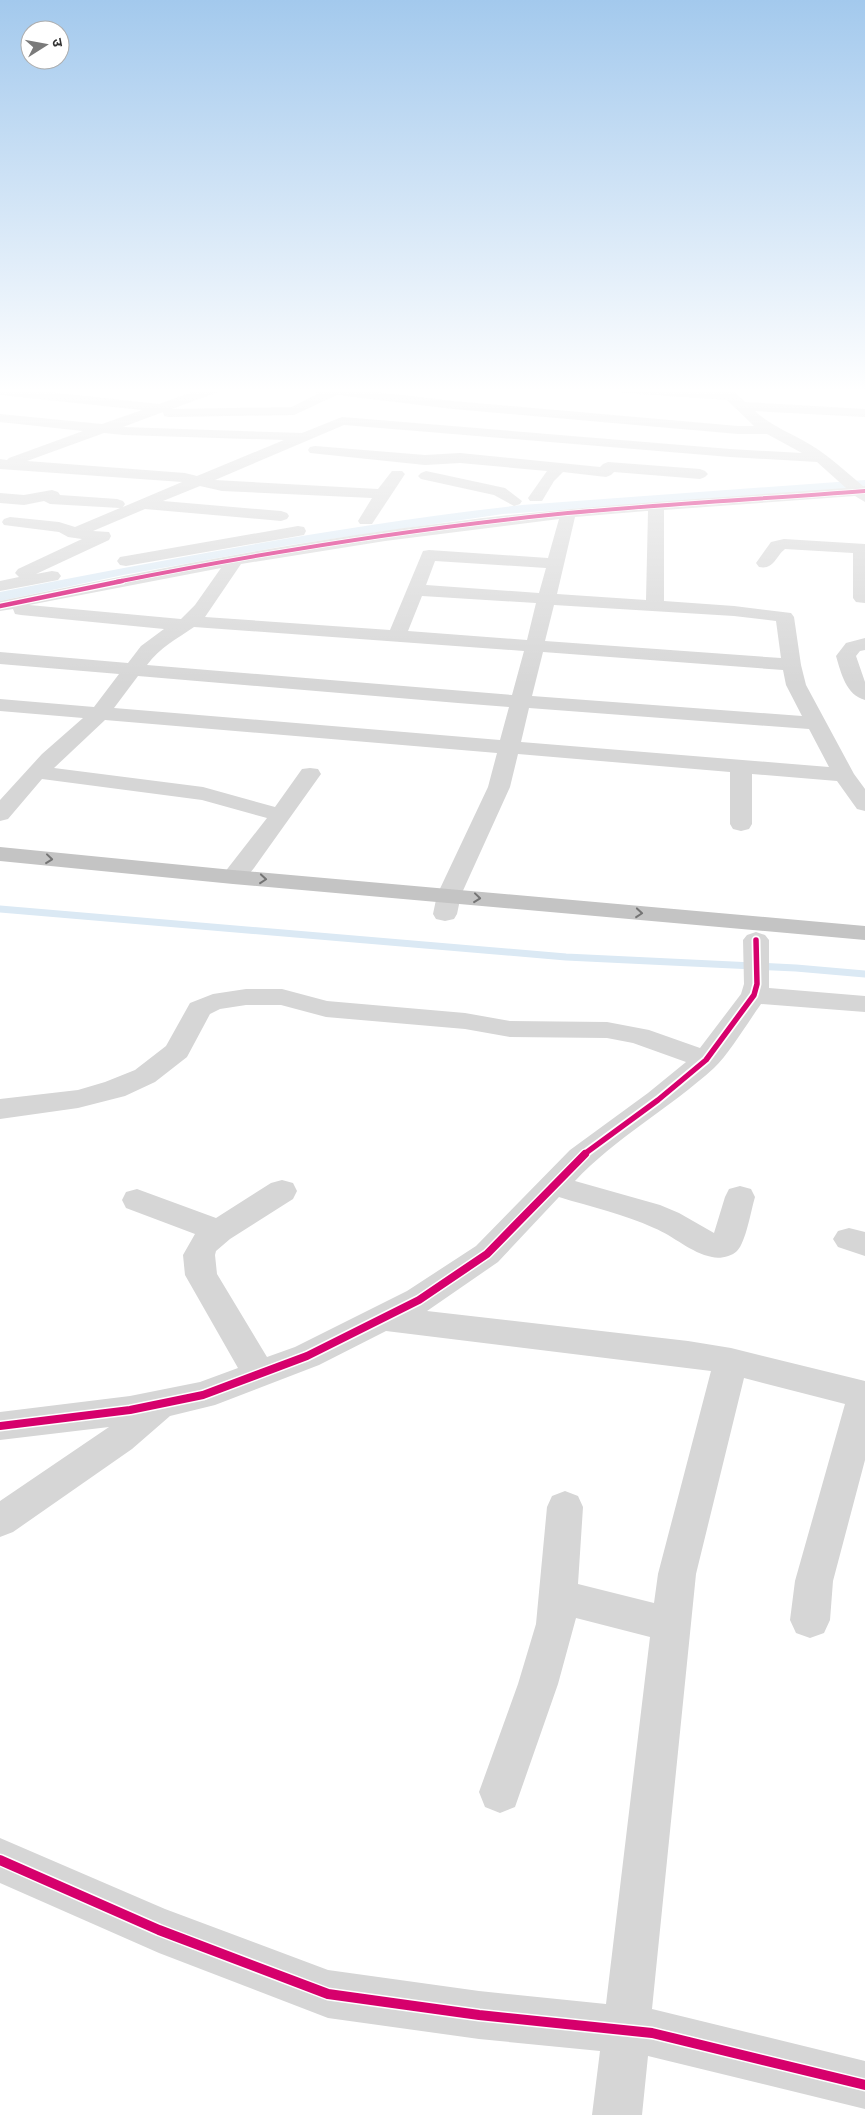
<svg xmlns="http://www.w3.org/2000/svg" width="865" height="2115" font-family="'Asap Condensed','Noto Sans Devanagari',sans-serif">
<rect width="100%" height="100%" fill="#fff"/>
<path fill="#dbe9f4" d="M865,480V488L503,514L290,545L123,575L0,601V592C173,558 346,525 522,505Z"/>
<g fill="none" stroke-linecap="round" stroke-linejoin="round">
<path stroke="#dbe9f4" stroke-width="7" d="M0,909L566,957L796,968L865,974"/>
<path fill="#d6d6d6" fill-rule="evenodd" d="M0,389H22L159,404L200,389H220L218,392L172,409L292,407L319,393L311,392L309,389H352L453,401L738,426H754L727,400L623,393L616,389L719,391L717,389H732L745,402L865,409V417L755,411C770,425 787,431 804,441C826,453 844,470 863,486H865V502L855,496L664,510V601L734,606L791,613L794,617L801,665L806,685L854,774L865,789V811L857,809L837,781L752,774V824L749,829L741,831L733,829L730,824V772L518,754L510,787L461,895L457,914L454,919L445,921L436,919L433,914L437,895L488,787L497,753L105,720L54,768L203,787L275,807L302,769L310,768L318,769L321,774L254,868C245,879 240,886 225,882L221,877L267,818L202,800L42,779L8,819L0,821V800L42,754L83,718L0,711V699L94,707L119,674L0,664V652L128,663L141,646L164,629L21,615L15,614L13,609L0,611V601C150,570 300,540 452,522C583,505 714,498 846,488L817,462L730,457L344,425L215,480L378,489L392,471H402L405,474L372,524H360L358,521L372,498L222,491L200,486L163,501L281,511L287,513L289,516L287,519L281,521L145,509L93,531L109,532L111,536L109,540L36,574L52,571L58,572L61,576L58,580L0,591V581L19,577L15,573L18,569L82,539L68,537L59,532L4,525L2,522L4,519L10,517L59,522L75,527L120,508L50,504L44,501L24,505L0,503V493L24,495L52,490L58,492L60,495L117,499L123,501L125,504L123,507L182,482L0,469V459L7,460L9,458L83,431L0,422V414L102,424L142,410L0,395ZM337,395L453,409L738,434H767L802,453L730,449L342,417L302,433L123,427L163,412L164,416L169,417L294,415ZM104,433L124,435L284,440L197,476L185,473L27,461ZM646,511H648L646,600L557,594L575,517ZM559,519L548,558L429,550L423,551L390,630L205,617L241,564L385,541ZM435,561L546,568L539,593L426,585ZM221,568L195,605L181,619L29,605ZM422,596L536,603L527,640L408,631ZM554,605L734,616L776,621L781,658L545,641ZM194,627L524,651L512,695L147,665C160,647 177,639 194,627ZM543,652L783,670L786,685L802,716L532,696ZM138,676L458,703L509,707L500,740L114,708ZM529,708L809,729L829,767L521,742Z
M315,446L425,455L460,453L600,467L603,464L608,462L700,469L705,471L708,474L705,477L700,479L614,472L611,475L606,477L563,472L554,481L542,501H530L528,498L547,471L460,463L425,465L310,453L308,450L310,447Z
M426,471L505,488L522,501L520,504L514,506L494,495L421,479L418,476L421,473Z
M298,526L304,527L306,531L304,535L126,566L120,565L117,561L120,557L126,556Z
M784,539L865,544V603L856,602L853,598V553L785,549C775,557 774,570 759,567L756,563L771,542Z
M865,638V650L860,651L856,656L865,682V700C846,695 841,673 836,656L846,643Z
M756,932L765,935L769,940V988L865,996V1012L761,1004C748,1022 729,1054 714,1068C670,1108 614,1139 575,1181L660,1205L679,1213L714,1233L725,1197L729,1189L740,1186L751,1189L755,1197C751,1210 746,1242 737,1251C731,1257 719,1259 712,1257C691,1253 674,1236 654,1228C624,1214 591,1207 559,1197L498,1262L427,1311L688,1341L731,1348L865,1381V1460L833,1581L830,1620L824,1633L810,1638L796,1633L790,1620L795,1581L845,1404L744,1378L696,1574L652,2009L865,2061V2109L648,2056L642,2115H592L600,2051L479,2039L328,2018L159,1953L0,1883V1838L165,1909L328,1970L479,1991L606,2004L650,1637L576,1618L558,1684L515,1807L500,1813L485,1807L479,1792L518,1684L536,1624L547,1507L552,1496L565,1491L578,1496L583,1507L578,1584L654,1603L658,1574L711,1371L386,1331L319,1365L215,1405L170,1416L132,1449L13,1532L0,1537V1501L109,1427L0,1440V1412L130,1396L200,1382L238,1368L185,1275L183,1255L195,1234L126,1208L122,1200L126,1192L137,1189L216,1218L271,1183L282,1180L293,1183L297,1191L293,1199L230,1239L216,1251L215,1255L217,1274L267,1357L295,1347L407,1291L476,1246L570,1150L648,1093L686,1062L633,1043L607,1038L510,1037L465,1029L326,1017L281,1005H246L220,1009L210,1014L187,1057L155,1082L125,1096L78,1108L0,1119V1099L78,1090L105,1082L135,1070L166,1046L190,1003L213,994L246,989H282L327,1001L465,1013L510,1021L607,1022L649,1030L700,1048L741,994L744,984L743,940L747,935Z
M849,1228L865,1232V1256L838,1247L833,1239L838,1231Z"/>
<path fill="#c4c4c4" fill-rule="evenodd" d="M0,847L233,870L865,926V940L233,884L0,861Z"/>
<defs>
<path id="cycleway-far4" d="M116,582C262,553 410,529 558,514C660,504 763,499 865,491"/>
<path id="cycleway-far3" d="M0,606L122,581"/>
<path id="cycleway-far2" d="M583,1155L658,1100L706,1060L754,995L757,984L756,940"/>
<path id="cycleway-far1" d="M0,1426L130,1410L203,1395L307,1356L419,1300L487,1254L585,1154"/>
<path id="cycleway" d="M0,1860L159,1930L328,1994L479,2015L652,2033L865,2085"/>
</defs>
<use href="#cycleway-far4" stroke="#fff" stroke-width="5.5"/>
<use href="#cycleway-far3" stroke="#fff" stroke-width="7"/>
<use href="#cycleway-far2" stroke="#fff" stroke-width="9"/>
<use href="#cycleway-far1" stroke="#fff" stroke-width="11"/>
<use href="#cycleway" stroke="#fff" stroke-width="13"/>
<use href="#cycleway-far4" stroke="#d6006c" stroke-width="4"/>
<use href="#cycleway-far3" stroke="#d6006c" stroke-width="4.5"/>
<use href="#cycleway-far2" stroke="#d6006c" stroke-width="5.5"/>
<use href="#cycleway-far1" stroke="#d6006c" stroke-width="8"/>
<use href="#cycleway" stroke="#d6006c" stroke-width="10"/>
</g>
<defs><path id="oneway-chevron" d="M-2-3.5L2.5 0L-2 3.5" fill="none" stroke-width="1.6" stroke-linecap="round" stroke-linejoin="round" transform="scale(1.25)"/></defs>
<g stroke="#747474">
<use href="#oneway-chevron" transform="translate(49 859) rotate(6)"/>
<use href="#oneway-chevron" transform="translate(263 879) rotate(5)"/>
<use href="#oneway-chevron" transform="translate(477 898) rotate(6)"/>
<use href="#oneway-chevron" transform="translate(639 913) rotate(5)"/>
</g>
<linearGradient id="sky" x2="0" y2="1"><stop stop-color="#a3c9ed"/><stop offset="0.57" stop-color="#fff"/><stop offset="1" stop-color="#fff" stop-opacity="0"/></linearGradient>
<rect width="865" height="685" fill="url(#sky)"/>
<g transform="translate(45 45) rotate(79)"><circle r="24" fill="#ffffff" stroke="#adadad"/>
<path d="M0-4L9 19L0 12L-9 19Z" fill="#7a7a7a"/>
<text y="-8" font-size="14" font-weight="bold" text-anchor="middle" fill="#323232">उ</text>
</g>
</svg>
